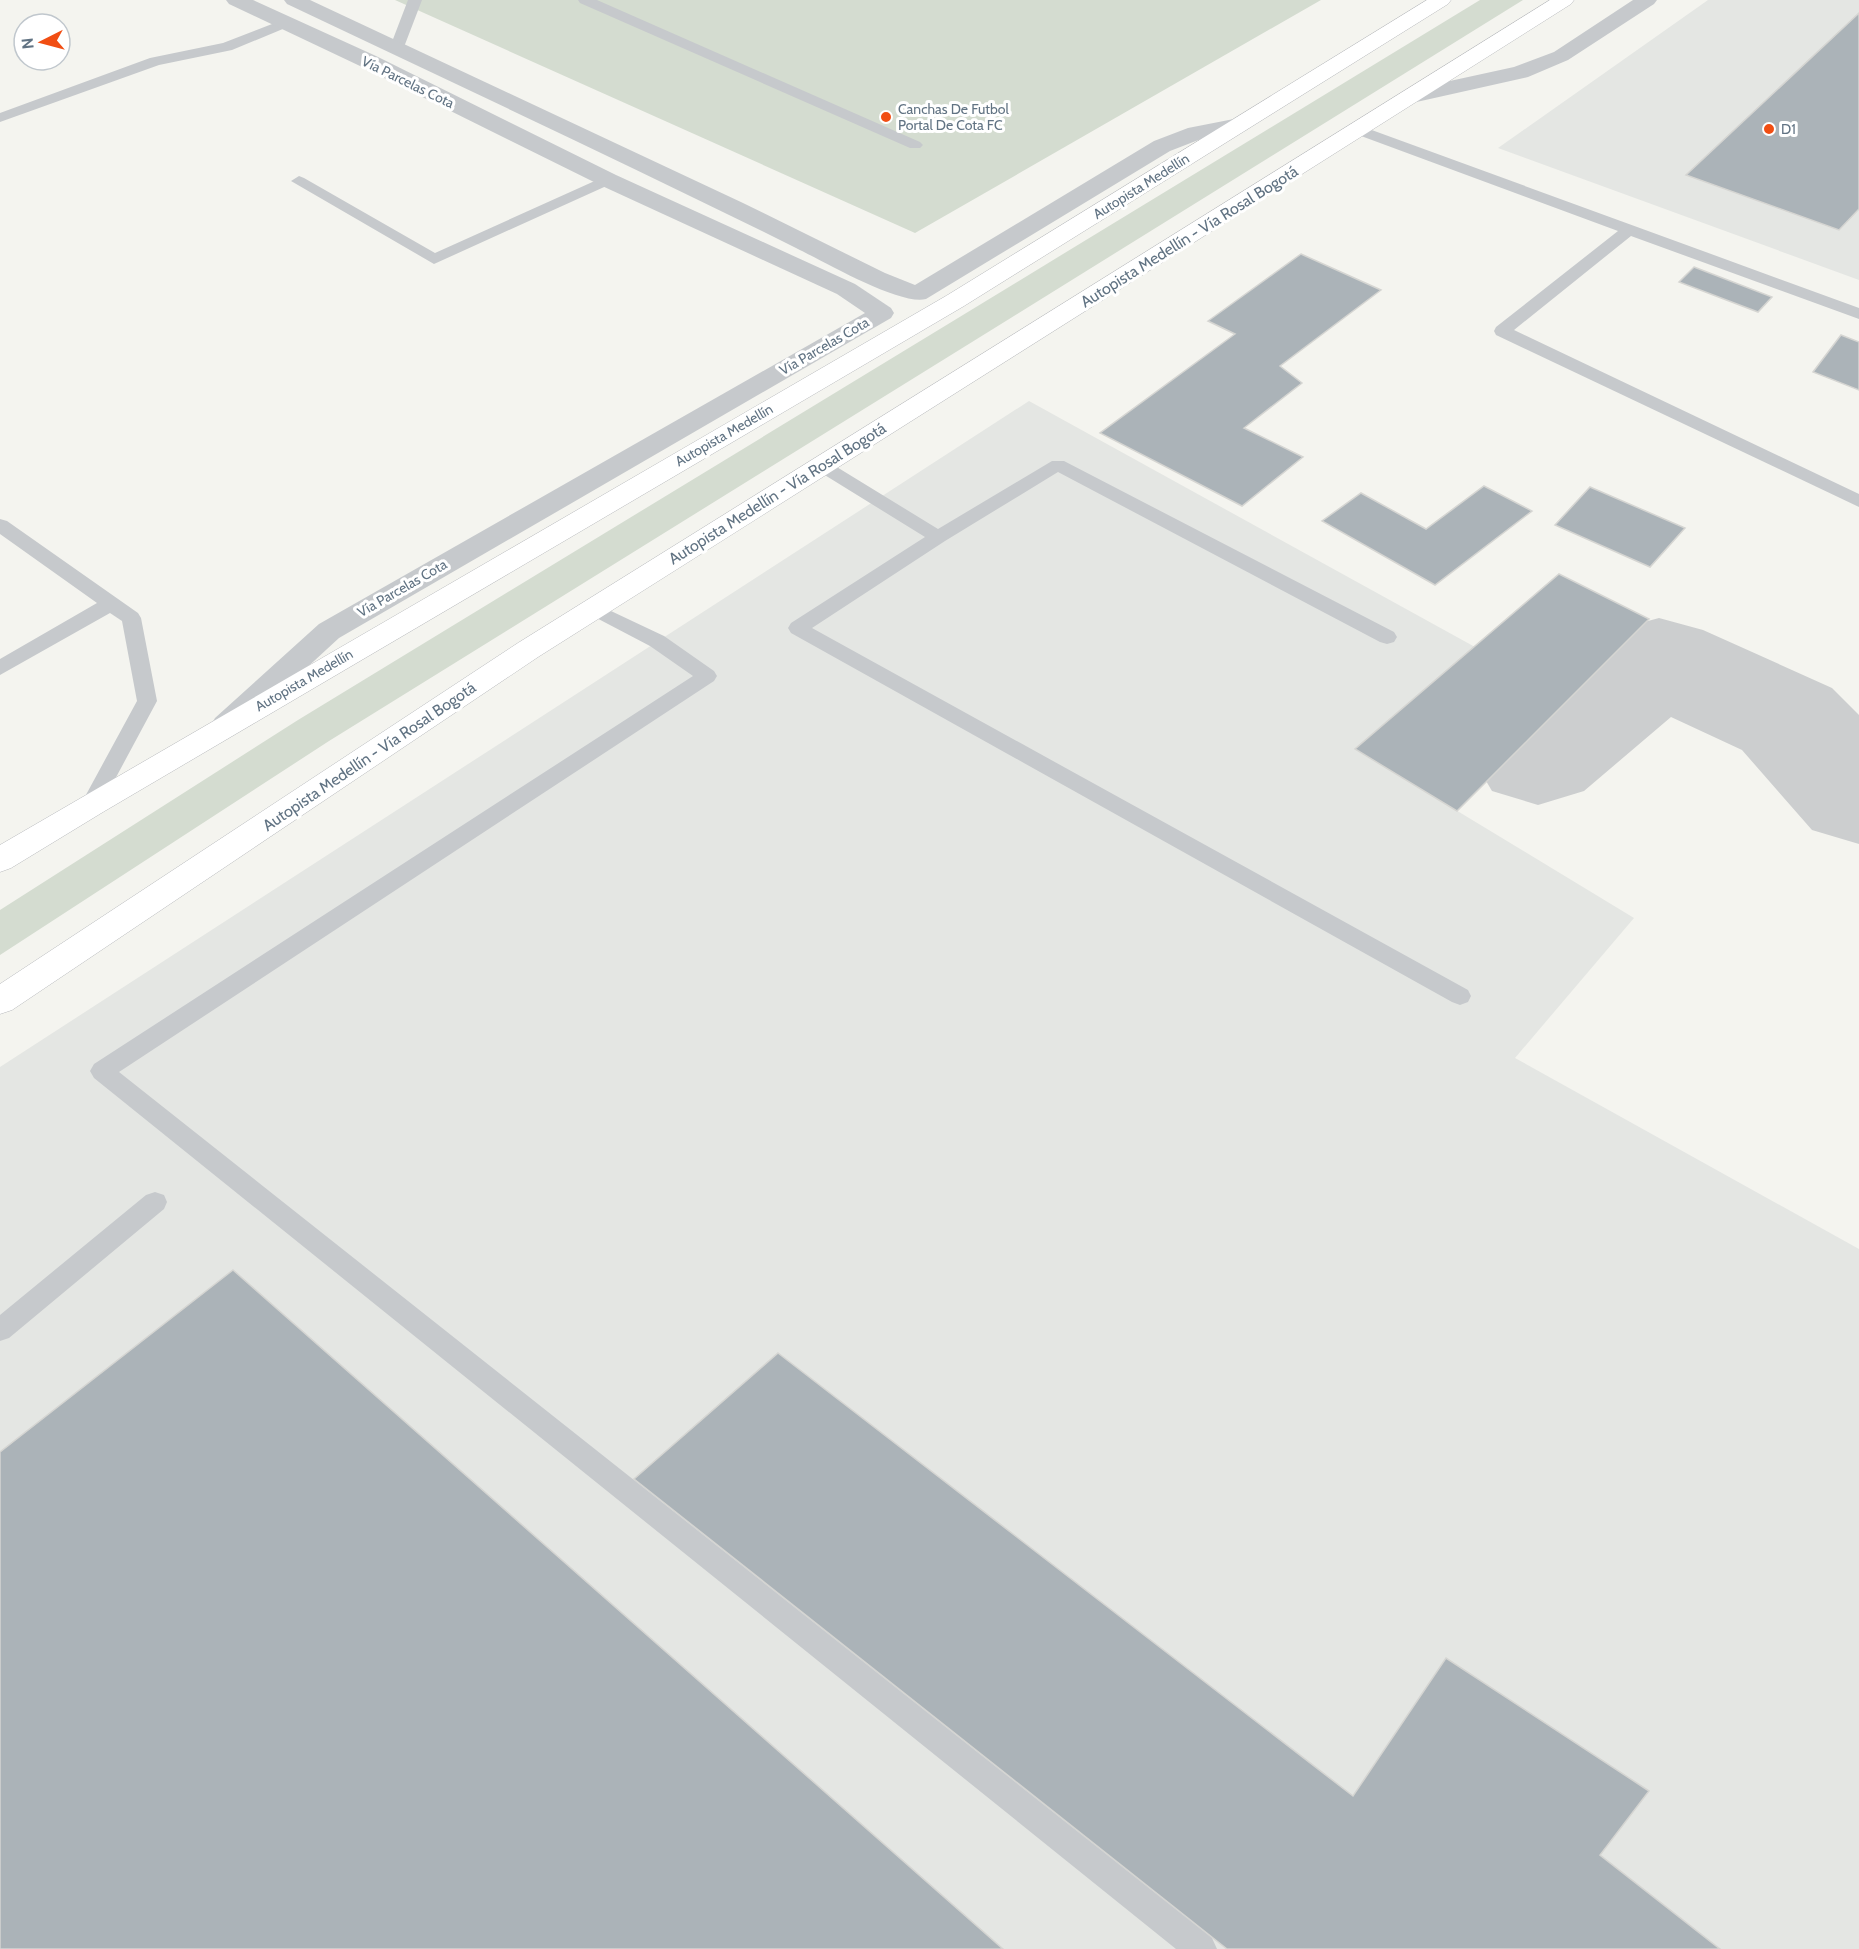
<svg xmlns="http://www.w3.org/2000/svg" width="1859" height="1949" font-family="Cabin,sans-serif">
<rect width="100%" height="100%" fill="#f4f4ef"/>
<path fill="#e4e6e3" d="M1708,0H1859V280L1498,148Z
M1029,401L1475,647L1355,749L1634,918L1515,1058L1859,1249V1949H0V1067Z"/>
<path fill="#d4dcd0" d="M395,0H1321L915,233Z
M1480,0H1523L329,741L0,955V910L298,720Z"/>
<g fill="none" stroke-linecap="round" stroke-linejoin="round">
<path fill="#cccecf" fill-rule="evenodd" d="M1659,618L1703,630L1832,688L1859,715V844L1812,830L1742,750L1671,717L1584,791L1538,805L1492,791L1473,759L1492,727L1615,630Z"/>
</g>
<path fill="#abb3b8" stroke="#d5d5d2" stroke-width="1.5" d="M1859,13V209L1839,230L1686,175Z
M1301,254L1381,290L1280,366L1302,383L1244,428L1303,457L1242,506L1100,433L1235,334L1208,321Z
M1694,267L1772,297L1758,312L1679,282Z
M1841,335L1859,342V390L1813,372Z
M1484,486L1532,511L1435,585L1322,521L1361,493L1426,529Z
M1590,487L1685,528L1650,567L1555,525Z
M1559,574L1649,619L1457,811L1355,749Z
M233,1270L1003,1949H0V1452Z
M778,1353L1353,1796L1446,1658L1649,1791L1600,1855L1720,1949H1227L634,1479Z"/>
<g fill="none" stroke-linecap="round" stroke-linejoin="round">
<defs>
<path id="trunk" d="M1427,0H1451L1448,4L964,306L103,812L11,868L0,872V845L946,296Z
M1550,0H1574L1571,4L538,657L12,1010L0,1014V984L518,643Z"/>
</defs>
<use href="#trunk" stroke="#b8babd" stroke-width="1"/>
<path fill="#c6c9cc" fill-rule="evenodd" d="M408,0H422L404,47L402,50H392L390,47Z
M578,0H597L920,142L923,145L920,148H910L580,3Z
M285,19L292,23L290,26L232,50L159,65L0,122V113L150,58L223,43Z
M1358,125L1859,308V319L1631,236L1514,330L1859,494V507L1496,335L1494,331L1496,327L1618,231L1353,133L1350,130Z
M608,175L613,177L616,180L613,183L434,264L291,181L299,176L304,178L435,253Z
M821,459L827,461L938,529L1052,461H1064L1394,632L1397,637L1394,642L1387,644L1380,642L1058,472L945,541L812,628L1468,990L1471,996L1468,1002L1460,1005L1452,1002L791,633L788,628L791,623L925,537L815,469L812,465L815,461Z
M0,519L7,521L138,613L141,618L157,701L99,809L92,812L85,809L81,804L137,701L122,621L110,613L0,675V659L97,603L0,534Z
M594,603L664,636L714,671L717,676L714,681L119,1072L1212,1938L1217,1949H1176L94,1078L90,1071L94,1064L693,676L650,646L587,613L584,609L587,605Z
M155,1192L164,1195L167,1202L164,1209L9,1338L0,1341V1315L146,1195Z"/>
<path fill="#c6c9cc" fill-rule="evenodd" d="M1633,0H1657L1654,4L1568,60L1528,77L1412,103L1404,101L1401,96L1404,91L1514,67L1554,52Z"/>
<path fill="#c6c9cc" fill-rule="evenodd" d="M226,0H253L376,56L616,175L855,284L891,308L894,313L891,318L339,638L237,732L226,735L215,732L211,725L215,718L319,624L865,313L837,294L600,185L360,66L229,4Z
M284,0H310L743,203L885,273L915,285L1154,141L1188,128L1239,118L1247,120L1250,125L1247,130L1201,139L1170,151L926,299C900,306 823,261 796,248C628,164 457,85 287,4Z"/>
<use href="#trunk" fill="#fff" fill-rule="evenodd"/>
</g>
<g fill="#f14e13" stroke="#fff" stroke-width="2">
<circle cx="886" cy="117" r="6"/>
<circle cx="1769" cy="129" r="6"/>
</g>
<g text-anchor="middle" stroke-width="6" stroke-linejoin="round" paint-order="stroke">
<g font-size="14" fill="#617383" stroke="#fff">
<text transform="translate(408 82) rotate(26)" y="5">Vía Parcelas Cota</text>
<text transform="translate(1141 186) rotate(-32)" y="5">Autopista Medellín</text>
<text transform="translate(824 346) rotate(-30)" y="5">Vía Parcelas Cota</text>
<text transform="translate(724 435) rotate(-30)" y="5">Autopista Medellín</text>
<text transform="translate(402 588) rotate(-30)" y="5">Vía Parcelas Cota</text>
<text transform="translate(304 680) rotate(-30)" y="5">Autopista Medellín</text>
</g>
<g font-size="14" fill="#617383" stroke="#fff" text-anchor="start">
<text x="898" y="114">Canchas De Futbol<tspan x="898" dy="16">Portal De Cota FC</tspan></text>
<text x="1781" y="134">D1</text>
</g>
<g font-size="16" fill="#617383" stroke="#fff">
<text transform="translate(1189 236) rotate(-32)" y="6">Autopista Medellín - Vía Rosal Bogotá</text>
<text transform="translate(777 493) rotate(-32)" y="6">Autopista Medellín - Vía Rosal Bogotá</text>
<text transform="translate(369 756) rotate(-34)" y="6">Autopista Medellín - Vía Rosal Bogotá</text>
</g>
</g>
<g transform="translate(42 42) rotate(264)"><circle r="28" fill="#ffffff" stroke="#c0c7cd" stroke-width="1.5"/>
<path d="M0-4.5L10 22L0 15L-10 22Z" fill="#f14e13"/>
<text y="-9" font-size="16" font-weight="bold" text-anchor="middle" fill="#617383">N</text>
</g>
</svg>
